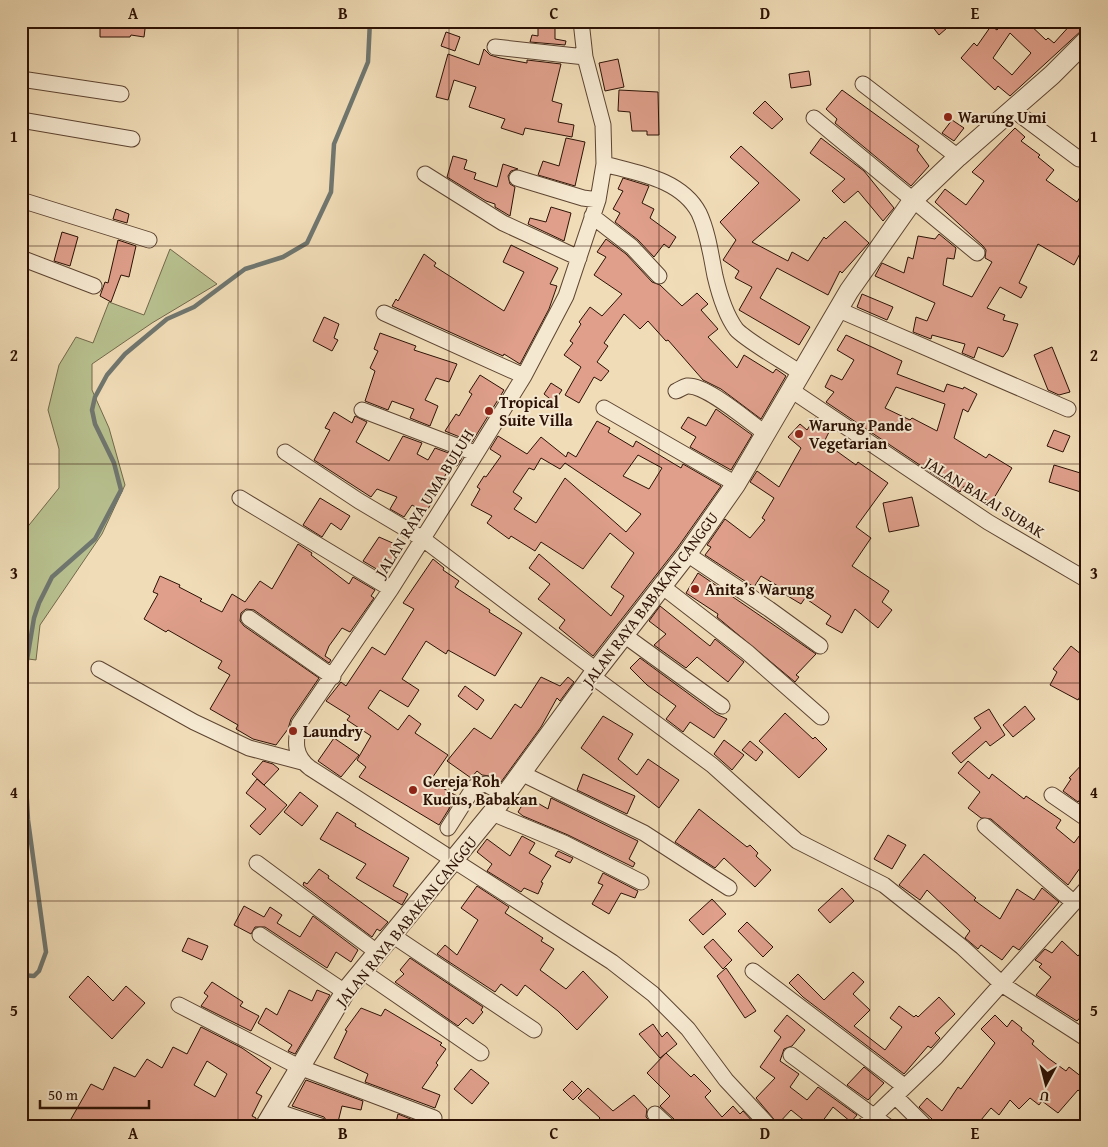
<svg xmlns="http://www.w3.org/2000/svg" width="1108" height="1147" font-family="'Gentium Book Plus',serif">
<rect width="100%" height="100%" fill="#f0dcb7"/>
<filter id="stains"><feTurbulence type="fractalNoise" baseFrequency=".004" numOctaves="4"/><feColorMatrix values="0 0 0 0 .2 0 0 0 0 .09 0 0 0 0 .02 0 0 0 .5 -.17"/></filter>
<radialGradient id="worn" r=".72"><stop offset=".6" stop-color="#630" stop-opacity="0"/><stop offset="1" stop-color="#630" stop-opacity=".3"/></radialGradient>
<path fill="#b8c08f" stroke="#72684a" d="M170,249L217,284L152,323L92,364V390L109,428L125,485L102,534L40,625L36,660L21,658V535L59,488V449L48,410L59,365L76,337L93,343L109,302L144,315Z"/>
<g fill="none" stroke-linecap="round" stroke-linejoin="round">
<path stroke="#6f766f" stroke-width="4.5" d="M21,975L34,976L39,971L46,952L28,820L21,696L34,618L39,603L52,577L95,539L121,490L114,463L95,424L92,410L95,397L107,375L125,354L167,319L194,307L245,269L283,257L307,243L331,192L334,144L368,62L370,21"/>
</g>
<path fill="#df9f8b" stroke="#2c1104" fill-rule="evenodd" d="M100,21H146L144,37L131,35L130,37H100Z
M538,21H555V39L566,41L565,45L530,42L532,35L538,36Z
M928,21H955L939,35Z
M996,21H1026L1046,40L1048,38L1054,43L1073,22L1082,30L1010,96L998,86L995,90L961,58L974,43L977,46L991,26L997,30L1001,25ZM1010,33L1031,53L1012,75L993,58Z
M446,32L460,37L455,51L441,46Z
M484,49L490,55L500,58L527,63V60L561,64L552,101L562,104L558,122L574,125L572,137L525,128L523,135L501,128L505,119L469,107L476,87L454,80L448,100L436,97L448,54L479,65Z
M618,59L624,87L605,91L599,63Z
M809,71L811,85L791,88L789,74Z
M619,90L658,92L659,135H647V131H632L630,112L618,111Z
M842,90L919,146L917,150L929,166L911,186L835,123L837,119L826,109Z
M765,101L783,119L772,129L753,113Z
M952,120L964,128L954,141L942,133Z
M1015,128L1025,137L1021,141L1040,155L1038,157L1054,170L1046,180L1077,202L1087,186V240L1074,265L1038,244L1019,283L1027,287L1021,298L1000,287L987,308L1005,315L1003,320L1018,324L1008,350L1003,357L978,347L974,358L962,353L965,344L932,335L931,339L913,332L916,317L927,321L935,303L875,276L882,263L904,273L908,257L913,259L918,236L935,239L939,234L956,248L954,259L947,258L943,285L972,297L992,262L985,258L986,250L983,246L935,202L945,189L966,205L984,181L972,172Z
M566,138L585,142L575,186L538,175L543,161L559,166Z
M821,138L864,171L894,208L883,221L858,191L844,203L832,191L845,179L810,153Z
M741,146L800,200L752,242L788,261L792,252L808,261L824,237L826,239L845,221L869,243L842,273L840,271L828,295L777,268L760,298L810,327L799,345L739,310L752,287L735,278L739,271L723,260L736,240L720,222L759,183L730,157Z
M453,156L467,160L464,169L476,173L474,179L497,187L503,164L518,169L511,171L508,176L510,184L515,187L510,216L495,207V204L486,201L447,177Z
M623,178L649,186L642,203L654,209L650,218L676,237L669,248L664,244L654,257L638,240L615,222L620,213L613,209L623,191L618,189Z
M551,207L571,213L564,241L528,224L530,218L546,222Z
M116,209L129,214L127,223L113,219Z
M62,232L78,237L70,266L54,261Z
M606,239L626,254L652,282L660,285L682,306L697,293L708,304L701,310L718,329L708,337L737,368L744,355L773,373L776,369L786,376L761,419L721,389L703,380L668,340L666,341L648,321L640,329L624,314L604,343L608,346L597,362L609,371L601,381L594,377L579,403L565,395L581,367L564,355L573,343L570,341L581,324L579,322L590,307L602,316L622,294L594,275L606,257L597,252Z
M118,240L136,246L129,277L121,275L111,302L100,296L105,282L108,283Z
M511,245L558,268L550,284L557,286L549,309L520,364L504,354L503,356L392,306L396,299L398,301L424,254L436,263L434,266L504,311L524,272L503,262Z
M862,294L893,307L887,320L857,307Z
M324,317L339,324L334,338L338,340L332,351L313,341Z
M380,333L416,346L414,350L457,364L449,382L436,378L425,400L438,406L430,426L410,418L414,409L392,401L388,410L365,401L375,371L370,368L378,351L374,349Z
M846,335L902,361L897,374L944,392L947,384L963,389L964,387L977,394L968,412L963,409L954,438L986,458L989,454L1012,468L991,503L964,486L960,492L826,402L834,392L825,387L831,375L842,380L854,360L837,350ZM896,387L945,404L937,431L912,418L910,420L885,408Z
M1052,347L1070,392L1059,395L1048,390L1034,355Z
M480,375L504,390L472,442L445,431L456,414L459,416L472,394L469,392Z
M551,383L562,390L554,402L544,394Z
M716,409L752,435L731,470L690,447L696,437L681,428L688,417L706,426Z
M334,412L352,423L355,416L367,422L356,442L389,461L403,436L422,443L417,454L428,460L435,448L462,458L457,466L451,464L426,513L412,505L404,517L390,509L397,497L377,489L371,497L314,460L330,430L325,428Z
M815,418L831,428L824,442L856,465L858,462L888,483L856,527L871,538L852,566L889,591L882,602L892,610L878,628L855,609L842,633L826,624L831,616L805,598L801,604L781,592L783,589L761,576L754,587L705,555L711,547L707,545L725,519L750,538L765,520L762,518L774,498L750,482L757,471L779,487L801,448L788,437L800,424L807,430Z
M597,421L610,428L608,432L633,447L636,441L681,468L683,464L721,486L678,547L593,656L559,628L565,620L538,599L550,584L529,568L539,554L611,616L624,596L611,587L634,553L610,533L583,569L541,542L535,551L511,536L509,539L487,523L492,516L471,505L480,489L477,487L484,476L486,477L501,456L490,449L498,436L527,454L541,437L566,457L568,452L576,457ZM638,455L662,468L649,489L623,476ZM541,458L560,469L565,463L641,514L626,532L565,478L536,523L514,509L522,498L513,492L529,468L534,470Z
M1054,430L1070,436L1063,452L1047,446Z
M1054,465L1087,475L1084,493L1049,482Z
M912,497L919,526L889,532L883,503Z
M320,498L350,516L341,530L331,523L322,537L303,525Z
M379,537L404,548L397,560L395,559L385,574L363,561Z
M298,544L312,553L311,555L349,584L353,577L375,590L371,596L374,598L350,632L342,628L329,646L325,656L331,660L329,663L254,610L246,609L241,613L240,621L244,626L319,678L291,719L288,729L276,745L253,739L236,729L238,725L210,709L230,675L218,668L222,661L168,630L166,632L144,619L158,594L153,592L160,576L180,585L179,587L202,599L200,601L222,612L232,594L245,602L260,581L272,589Z
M433,559L444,568L443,570L459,581L455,587L490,610L489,612L522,633L495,676L448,650L446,654L426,641L402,679L419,690L408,707L380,690L368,708L398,730L409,715L421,724L415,733L448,755L430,781L457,796L439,825L359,777L366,767L357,760L371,736L347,720L350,716L326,701L341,682L346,686L372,647L385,655L414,609L403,603Z
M698,573L816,654L796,675L799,677L795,682L717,617L718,614L686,593Z
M660,606L710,646L715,639L744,662L728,682L697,657L686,668L654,645L666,634L649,621Z
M1071,646L1087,659V684L1078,700L1050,685L1057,672L1053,669Z
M640,658L716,714L727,719L714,738L690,722L683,732L666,719L676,706L647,685L630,668Z
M541,677L560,686L568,677L574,682L560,701L557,698L541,727L501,782L490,776L482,775L477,771L471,778L447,761L474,728L491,739L515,704L521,708Z
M465,686L484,700L477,710L458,696Z
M1025,706L1035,719L1013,737L1003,725Z
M989,709L1005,735L990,746L986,741L961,763L952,753L981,728L974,718Z
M785,713L813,739L815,737L827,749L799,778L759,741Z
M603,716L633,734L618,759L637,775L648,759L679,780L659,808L581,748Z
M334,738L359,755L341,777L318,761Z
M724,740L744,755L732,770L714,754Z
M750,741L763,752L756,761L742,750Z
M1087,759V790L1078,802L1063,791L1071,779L1069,778Z
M263,761L273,764L279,769L264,785L252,774Z
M968,761L989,779L992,774L1024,799L1026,796L1061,820L1056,828L1074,843L1085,828H1087V858L1068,885L991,819L981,818L968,808L980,792L958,773Z
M583,774L635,796L627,814L577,790Z
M257,779L287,805L260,835L250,826L266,809L246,793Z
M300,792L318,806L302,826L284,812Z
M527,797L548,809L551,798L638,841L629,859L635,863L633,867L568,835L523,816L518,812Z
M699,809L747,847L750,845L758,853L756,856L771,870L755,887L724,858L715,868L675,842Z
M337,812L356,824L355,826L409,858L393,886L408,894L402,905L356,878L366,864L320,839Z
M888,835L906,845L892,869L874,859Z
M522,836L535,843L529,853L551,866L541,882L543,883L538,894L524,888L521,892L487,871L492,864L477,852L487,839L510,856Z
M558,851L573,858L570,863L555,856Z
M924,854L976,898L974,900L1000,919L1017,889L1034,900L1042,888L1059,902L1019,950L1013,946L1002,960L981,945L978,949L965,938L970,931L927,890L920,900L899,885Z
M319,869L329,876L328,878L388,922L380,931L377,929L372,937L303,885L304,882L307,884Z
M603,873L638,891L635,898L621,893L609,914L592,904L603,885L598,883Z
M477,886L509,907L505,913L543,938L541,941L554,949L540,970L566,989L583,971L608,997L577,1030L558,1011L525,985L517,996L501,984L495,992L437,954L445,945L457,955L478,920L461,908Z
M842,888L854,901L830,923L818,910Z
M712,899L726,914L703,935L689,920Z
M244,906L264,917L270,907L282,915L277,923L300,937L313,916L358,950L351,962L336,952L327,968L265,927H255L251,934L234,925Z
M747,922L773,947L763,957L738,931Z
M188,938L208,946L202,960L182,951Z
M713,939L732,960L723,969L704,947Z
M1062,941L1078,956L1087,945V999L1082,1006L1087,1010L1077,1021L1036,995L1051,977L1039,967L1042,964L1035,960L1045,949L1052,953Z
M410,958L483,1007L481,1010L483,1012L473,1024L466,1018L458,1026L395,982L404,974L400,970Z
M726,968L756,1011L745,1018L717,976Z
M853,972L864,982L853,994L870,1010L854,1026L885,1050L902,1027L890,1018L899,1006L914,1017L916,1015L918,1017L939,997L955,1014L935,1033L940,1038L931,1048L928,1046L904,1074L803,997L789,983L798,974L824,1000Z
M88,976L113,1001L126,986L145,1003L112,1039L69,997Z
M212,982L243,1002L240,1006L259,1016L251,1031L201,1006L208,996L204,993Z
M289,990L312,1001L317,990L330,995L295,1054L288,1051L292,1045L258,1023L266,1008L277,1015Z
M361,1008L381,1016L385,1009L442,1043L440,1045L446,1049L436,1063L438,1065L422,1088L440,1095L435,1108L365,1082L368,1074L334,1058L347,1031L345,1030Z
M787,1015L805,1030L792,1046L784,1049L780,1061L799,1074L790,1087L807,1100L818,1087L857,1115L851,1122L833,1107L819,1126H811L791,1110L778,1124L756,1098L775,1078L760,1067L781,1037L774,1031Z
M995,1015L1007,1027L1012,1020L1022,1028L1021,1030L1034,1041L1032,1044L1048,1058L1066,1071L1069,1067L1087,1081V1097L1078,1090L1058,1113L1042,1101L1039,1105L1030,1098L1019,1109L1010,1100L999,1115L991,1108L976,1126H934L932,1119L919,1107L927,1098L942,1111L958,1087L961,1089L995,1043L981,1029Z
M653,1024L662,1037L667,1032L677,1044L660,1058L639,1034Z
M201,1027L242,1048L271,1068L256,1093L262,1096L252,1116L256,1118L254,1126H67L91,1084L103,1090L114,1067L135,1077L147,1059L162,1068L173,1047L187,1054ZM207,1061L227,1074L215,1097L194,1085Z
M666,1053L691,1077L694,1074L711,1091L705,1097L722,1117L733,1106L740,1114L743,1111L754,1123L752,1126H677L674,1119L660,1106L670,1096L647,1073Z
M864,1067L884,1083L868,1100L847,1085Z
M471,1069L489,1083L472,1104L454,1089Z
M306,1080L363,1101L361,1110L342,1106L337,1126H330L324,1117L292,1106Z
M572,1081L582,1091L573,1100L563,1090Z
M588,1088L613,1111L634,1095L647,1109L646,1117L654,1126H593L600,1118L578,1098Z
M398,1114L428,1126H395Z"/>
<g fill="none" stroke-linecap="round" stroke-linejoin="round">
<defs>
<path id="minor" d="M581,21L585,57L603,125L604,164L598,200L566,296L524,376L456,486L391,589L299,724C295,742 294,756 310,768L612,962L653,994L688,1029L726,1080L769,1126
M495,47L585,57
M21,79L121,94
M863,84L958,157
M1012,109L1079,159
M814,118L977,253
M21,120L132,139
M604,164C637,173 681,179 699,213C708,232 711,256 715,276C719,293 725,314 736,329C745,340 788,364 802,374
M425,174L503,223L579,258
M517,178L583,198L598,200
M21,200L149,240
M592,216L632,247L659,276
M21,258L94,286
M839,310L1068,409
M384,313L524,376
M791,390L988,522L1087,580
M676,391C679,390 683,387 687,386C706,384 749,422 765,433
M604,408L736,484
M362,410L475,453
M285,452L359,501L423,539L596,670
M240,498L391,589
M687,554L769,609L820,646
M663,587L747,652L821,717
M249,618L333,677
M624,635L722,706
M99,669L194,722L249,748L302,762
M592,676L712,765L797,841L884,885L962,947L1003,985L1087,1039
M521,773L644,833L729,888
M1052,795L1087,819
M492,813L564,843L641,882
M985,826L1073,902
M448,828L474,787L486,784L505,795
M257,863L377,952
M260,935L345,992
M392,935L534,1030
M362,971L481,1053
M753,971L904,1086
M179,1005L299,1067L434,1118
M791,1055L887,1126
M895,1096L925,1126
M273,1110L321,1126
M655,1114L668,1126
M864,1126L936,1057L1087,888"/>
<path id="tertiary" d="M265,1126L345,992L492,813L592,676L687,554L736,484L849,291L913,200L958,157L1052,75L1087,40"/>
</defs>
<use href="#minor" stroke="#5d4431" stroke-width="17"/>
<use href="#tertiary" stroke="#5d4431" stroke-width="21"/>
<use href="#minor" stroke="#f5e8d0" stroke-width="15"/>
<use href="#tertiary" stroke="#f5e8d0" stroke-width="19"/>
</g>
<path fill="none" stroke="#2c1104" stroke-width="1" stroke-opacity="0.55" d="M238,21V1126M449,21V1126M659,21V1126M870,21V1126M21,246H1087M21,464H1087M21,683H1087M21,901H1087"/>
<g fill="#8f2418" stroke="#f5e8d0" stroke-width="2">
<circle cx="948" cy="117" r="5"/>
<circle cx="489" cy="411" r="5"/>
<circle cx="799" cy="434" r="5"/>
<circle cx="695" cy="589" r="5"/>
<circle cx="293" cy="731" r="5"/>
<circle cx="413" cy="790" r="5"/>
</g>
<g text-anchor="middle" stroke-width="4" stroke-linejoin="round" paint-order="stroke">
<g font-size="16" font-weight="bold" fill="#2c1104" stroke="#f5e8d0" text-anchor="start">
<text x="958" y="123">Warung Umi</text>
<text x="499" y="408">Tropical<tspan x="499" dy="18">Suite Villa</tspan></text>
<text x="809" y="431">Warung Pande<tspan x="809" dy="18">Vegetarian</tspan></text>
<text x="705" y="595">Anita’s Warung</text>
<text x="303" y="737">Laundry</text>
<text x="423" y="787">Gereja Roh<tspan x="423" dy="18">Kudus, Babakan</tspan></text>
</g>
<g font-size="16" fill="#2c1104" stroke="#f5e8d0">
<text transform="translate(985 497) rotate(32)" y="6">JALAN BALAI SUBAK</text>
<text transform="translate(424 503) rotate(-58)" y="6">JALAN RAYA UMA BULUH</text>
<text transform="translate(650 599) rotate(-53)" y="6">JALAN RAYA BABAKAN CANGGU</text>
<text transform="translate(406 921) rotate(-51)" y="6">JALAN RAYA BABAKAN CANGGU</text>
</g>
</g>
<rect width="1108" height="1147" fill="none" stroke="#f0dcb7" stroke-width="55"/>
<g transform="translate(1046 1084) rotate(187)" stroke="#f5e8d0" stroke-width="4" paint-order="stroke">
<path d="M0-4L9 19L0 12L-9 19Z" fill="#2c1104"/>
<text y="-8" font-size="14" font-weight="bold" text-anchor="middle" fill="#2c1104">U</text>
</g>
<path d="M40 1100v8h109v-8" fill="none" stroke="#2c1104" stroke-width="2.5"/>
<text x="48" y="1100" font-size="15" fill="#2c1104" stroke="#f5e8d0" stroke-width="4" paint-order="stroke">50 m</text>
<rect x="28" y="28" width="1052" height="1092" fill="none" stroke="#2c1104" stroke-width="2"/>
<g font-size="16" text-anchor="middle" font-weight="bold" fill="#2c1104">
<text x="133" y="19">A</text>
<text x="343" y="19">B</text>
<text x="554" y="19">C</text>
<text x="765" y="19">D</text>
<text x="975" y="19">E</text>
<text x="14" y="142">1</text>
<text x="1094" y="142">1</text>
<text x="14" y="361">2</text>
<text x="1094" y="361">2</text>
<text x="14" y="579">3</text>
<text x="1094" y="579">3</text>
<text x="14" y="798">4</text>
<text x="1094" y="798">4</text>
<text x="14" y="1016">5</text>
<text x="1094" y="1016">5</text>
<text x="133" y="1139">A</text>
<text x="343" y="1139">B</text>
<text x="554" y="1139">C</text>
<text x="765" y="1139">D</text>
<text x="975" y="1139">E</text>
</g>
<rect width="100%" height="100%" filter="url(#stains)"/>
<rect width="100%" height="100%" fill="url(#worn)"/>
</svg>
